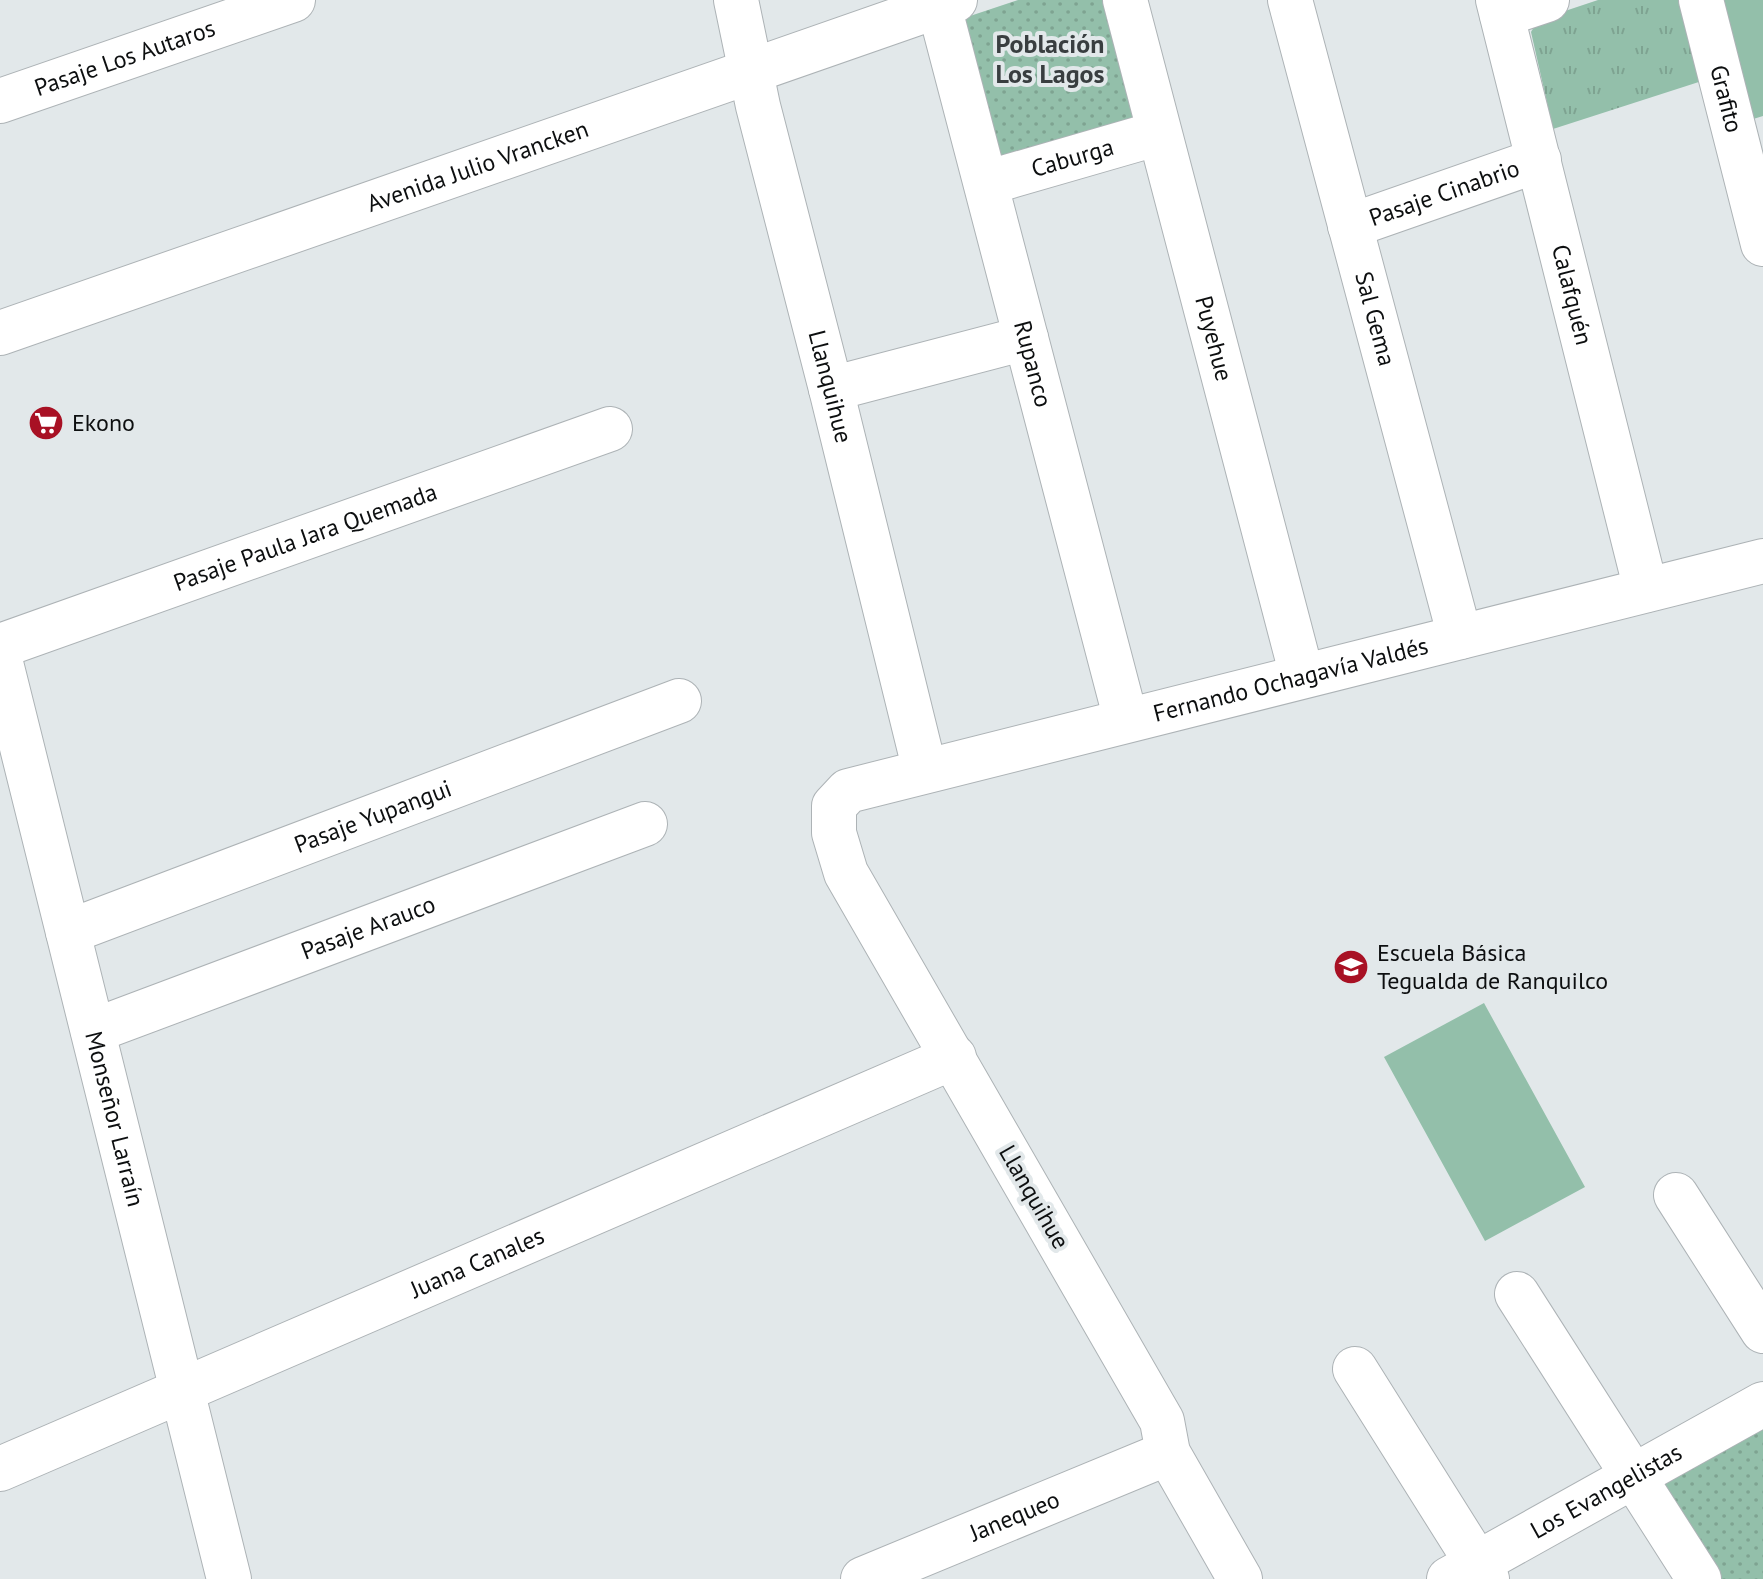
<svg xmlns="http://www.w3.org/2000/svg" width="1763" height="1579" font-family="'PT Sans',sans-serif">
<defs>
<pattern id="grass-tufts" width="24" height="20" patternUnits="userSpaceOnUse" patternTransform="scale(2)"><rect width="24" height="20" fill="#93bfaa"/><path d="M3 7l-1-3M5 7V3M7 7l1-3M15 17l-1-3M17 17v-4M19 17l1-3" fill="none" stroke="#7ea391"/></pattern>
<pattern id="park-dots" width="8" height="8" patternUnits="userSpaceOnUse" patternTransform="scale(2)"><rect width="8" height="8" fill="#93bfaa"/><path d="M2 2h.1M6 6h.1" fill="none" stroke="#7ea391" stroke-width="1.8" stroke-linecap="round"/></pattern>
</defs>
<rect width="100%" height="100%" fill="#e2e8ea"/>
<path fill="url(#grass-tufts)" d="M1598,0H1687L1705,80L1553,129L1531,32L1538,20Z"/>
<path fill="url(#park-dots)" d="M1018,0H1107L1141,117L997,165L964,18Z
M1763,1425V1579H1717L1655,1483Z"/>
<path fill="#93bfaa" d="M1718,0H1763V116L1750,120Z
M1484,1003L1585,1187L1485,1241L1384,1057Z"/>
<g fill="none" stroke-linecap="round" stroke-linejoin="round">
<defs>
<g id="minor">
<path id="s1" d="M736,0L758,106L831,389L925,771"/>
<path id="s2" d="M1125,0L1302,676"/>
<path id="s3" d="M1290,0L1460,637"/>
<path id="s4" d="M1498,0L1646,590"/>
<path id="s5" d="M1701,0L1763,244"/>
<path id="s6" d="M939,6L1126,720"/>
<path d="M1502,15L1547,0"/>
<path id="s7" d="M0,101L293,0"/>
<path id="s8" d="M986,183L1159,133"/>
<path id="s9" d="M1350,226L1539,160"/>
<path id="s10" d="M0,333L955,0"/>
<path d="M831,389L1026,338"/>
<path id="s11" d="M0,646L610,429"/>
<path id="s12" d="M0,659L229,1579"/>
<path id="s13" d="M68,932L679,701"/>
<path id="s14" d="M93,1031L645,824"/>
<path d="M1676,1195L1763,1331"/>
<path d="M1517,1294L1699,1579"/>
<path d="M1355,1369L1487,1579"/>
<path id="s15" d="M0,1469L954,1057"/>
<path id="s16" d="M863,1579L1168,1453"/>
<path id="s17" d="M1240,1579L1168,1453L1162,1421L846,873L834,833V806L848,791L1763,561"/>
<path id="s18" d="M1449,1579L1763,1404"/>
</g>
</defs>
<use href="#minor" stroke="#adb3b6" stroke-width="46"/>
<use href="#minor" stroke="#fff" stroke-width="44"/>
</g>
<defs>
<symbol id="supermarket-disc" viewBox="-11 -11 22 22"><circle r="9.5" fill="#a81124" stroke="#e2e8ea"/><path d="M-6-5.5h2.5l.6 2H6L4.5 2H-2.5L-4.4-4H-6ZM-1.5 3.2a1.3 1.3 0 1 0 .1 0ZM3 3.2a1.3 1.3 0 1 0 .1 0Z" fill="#fff"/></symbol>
<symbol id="school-disc" viewBox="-11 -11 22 22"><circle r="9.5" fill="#a81124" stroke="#e2e8ea"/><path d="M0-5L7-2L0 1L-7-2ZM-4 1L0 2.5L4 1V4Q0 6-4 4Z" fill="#fff"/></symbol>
</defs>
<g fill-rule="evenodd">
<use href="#supermarket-disc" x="26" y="403" width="40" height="40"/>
<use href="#school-disc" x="1331" y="947" width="40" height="40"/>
</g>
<g text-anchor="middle" stroke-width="8" stroke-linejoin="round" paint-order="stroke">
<g font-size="24" fill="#0d0f10" stroke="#e2e8ea">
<text dy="8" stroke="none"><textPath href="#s7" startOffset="132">Pasaje Los Autaros</textPath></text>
<text dy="8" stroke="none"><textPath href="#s5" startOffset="102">Grafito</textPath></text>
<text dy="8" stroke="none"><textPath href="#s8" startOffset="90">Caburga</textPath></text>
<text dy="8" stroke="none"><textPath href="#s10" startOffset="506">Avenida Julio Vrancken</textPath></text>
<text dy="8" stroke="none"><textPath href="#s9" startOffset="100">Pasaje Cinabrio</textPath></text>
<text dy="8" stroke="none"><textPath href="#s4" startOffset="304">Calafquén</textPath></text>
<text dy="8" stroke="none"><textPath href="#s3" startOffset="330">Sal Gema</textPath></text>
<text dy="8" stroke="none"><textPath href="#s2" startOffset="350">Puyehue</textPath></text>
<text dy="8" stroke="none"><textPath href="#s6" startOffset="370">Rupanco</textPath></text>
<text dy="8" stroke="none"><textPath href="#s1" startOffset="398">Llanquihue</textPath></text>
<text dy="8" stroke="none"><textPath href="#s11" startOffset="324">Pasaje Paula Jara Quemada</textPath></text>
<text dy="8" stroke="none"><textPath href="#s17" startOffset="1356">Fernando Ochagavía Valdés</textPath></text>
<text dy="8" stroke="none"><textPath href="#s13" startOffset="326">Pasaje Yupangui</textPath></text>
<text dy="8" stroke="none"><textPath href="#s14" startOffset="294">Pasaje Arauco</textPath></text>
<text dy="8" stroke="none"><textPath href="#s12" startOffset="474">Monseñor Larraín</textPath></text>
<text transform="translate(1034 1197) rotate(60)" y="8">Llanquihue</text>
<text dy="8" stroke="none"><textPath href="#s15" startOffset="520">Juana Canales</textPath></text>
<text dy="8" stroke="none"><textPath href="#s18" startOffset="180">Los Evangelistas</textPath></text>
<text dy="8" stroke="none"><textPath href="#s16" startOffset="164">Janequeo</textPath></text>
</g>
<g font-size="24" fill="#0d0f10" stroke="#e2e8ea" text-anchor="start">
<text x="72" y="431">Ekono</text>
<text x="1377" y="961">Escuela Básica<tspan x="1377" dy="28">Tegualda de Ranquilco</tspan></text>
</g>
<g font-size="26" font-weight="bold" fill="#393e40" stroke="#e2e8ea">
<text x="1050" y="53">Población<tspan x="1050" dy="30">Los Lagos</tspan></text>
</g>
</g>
</svg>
